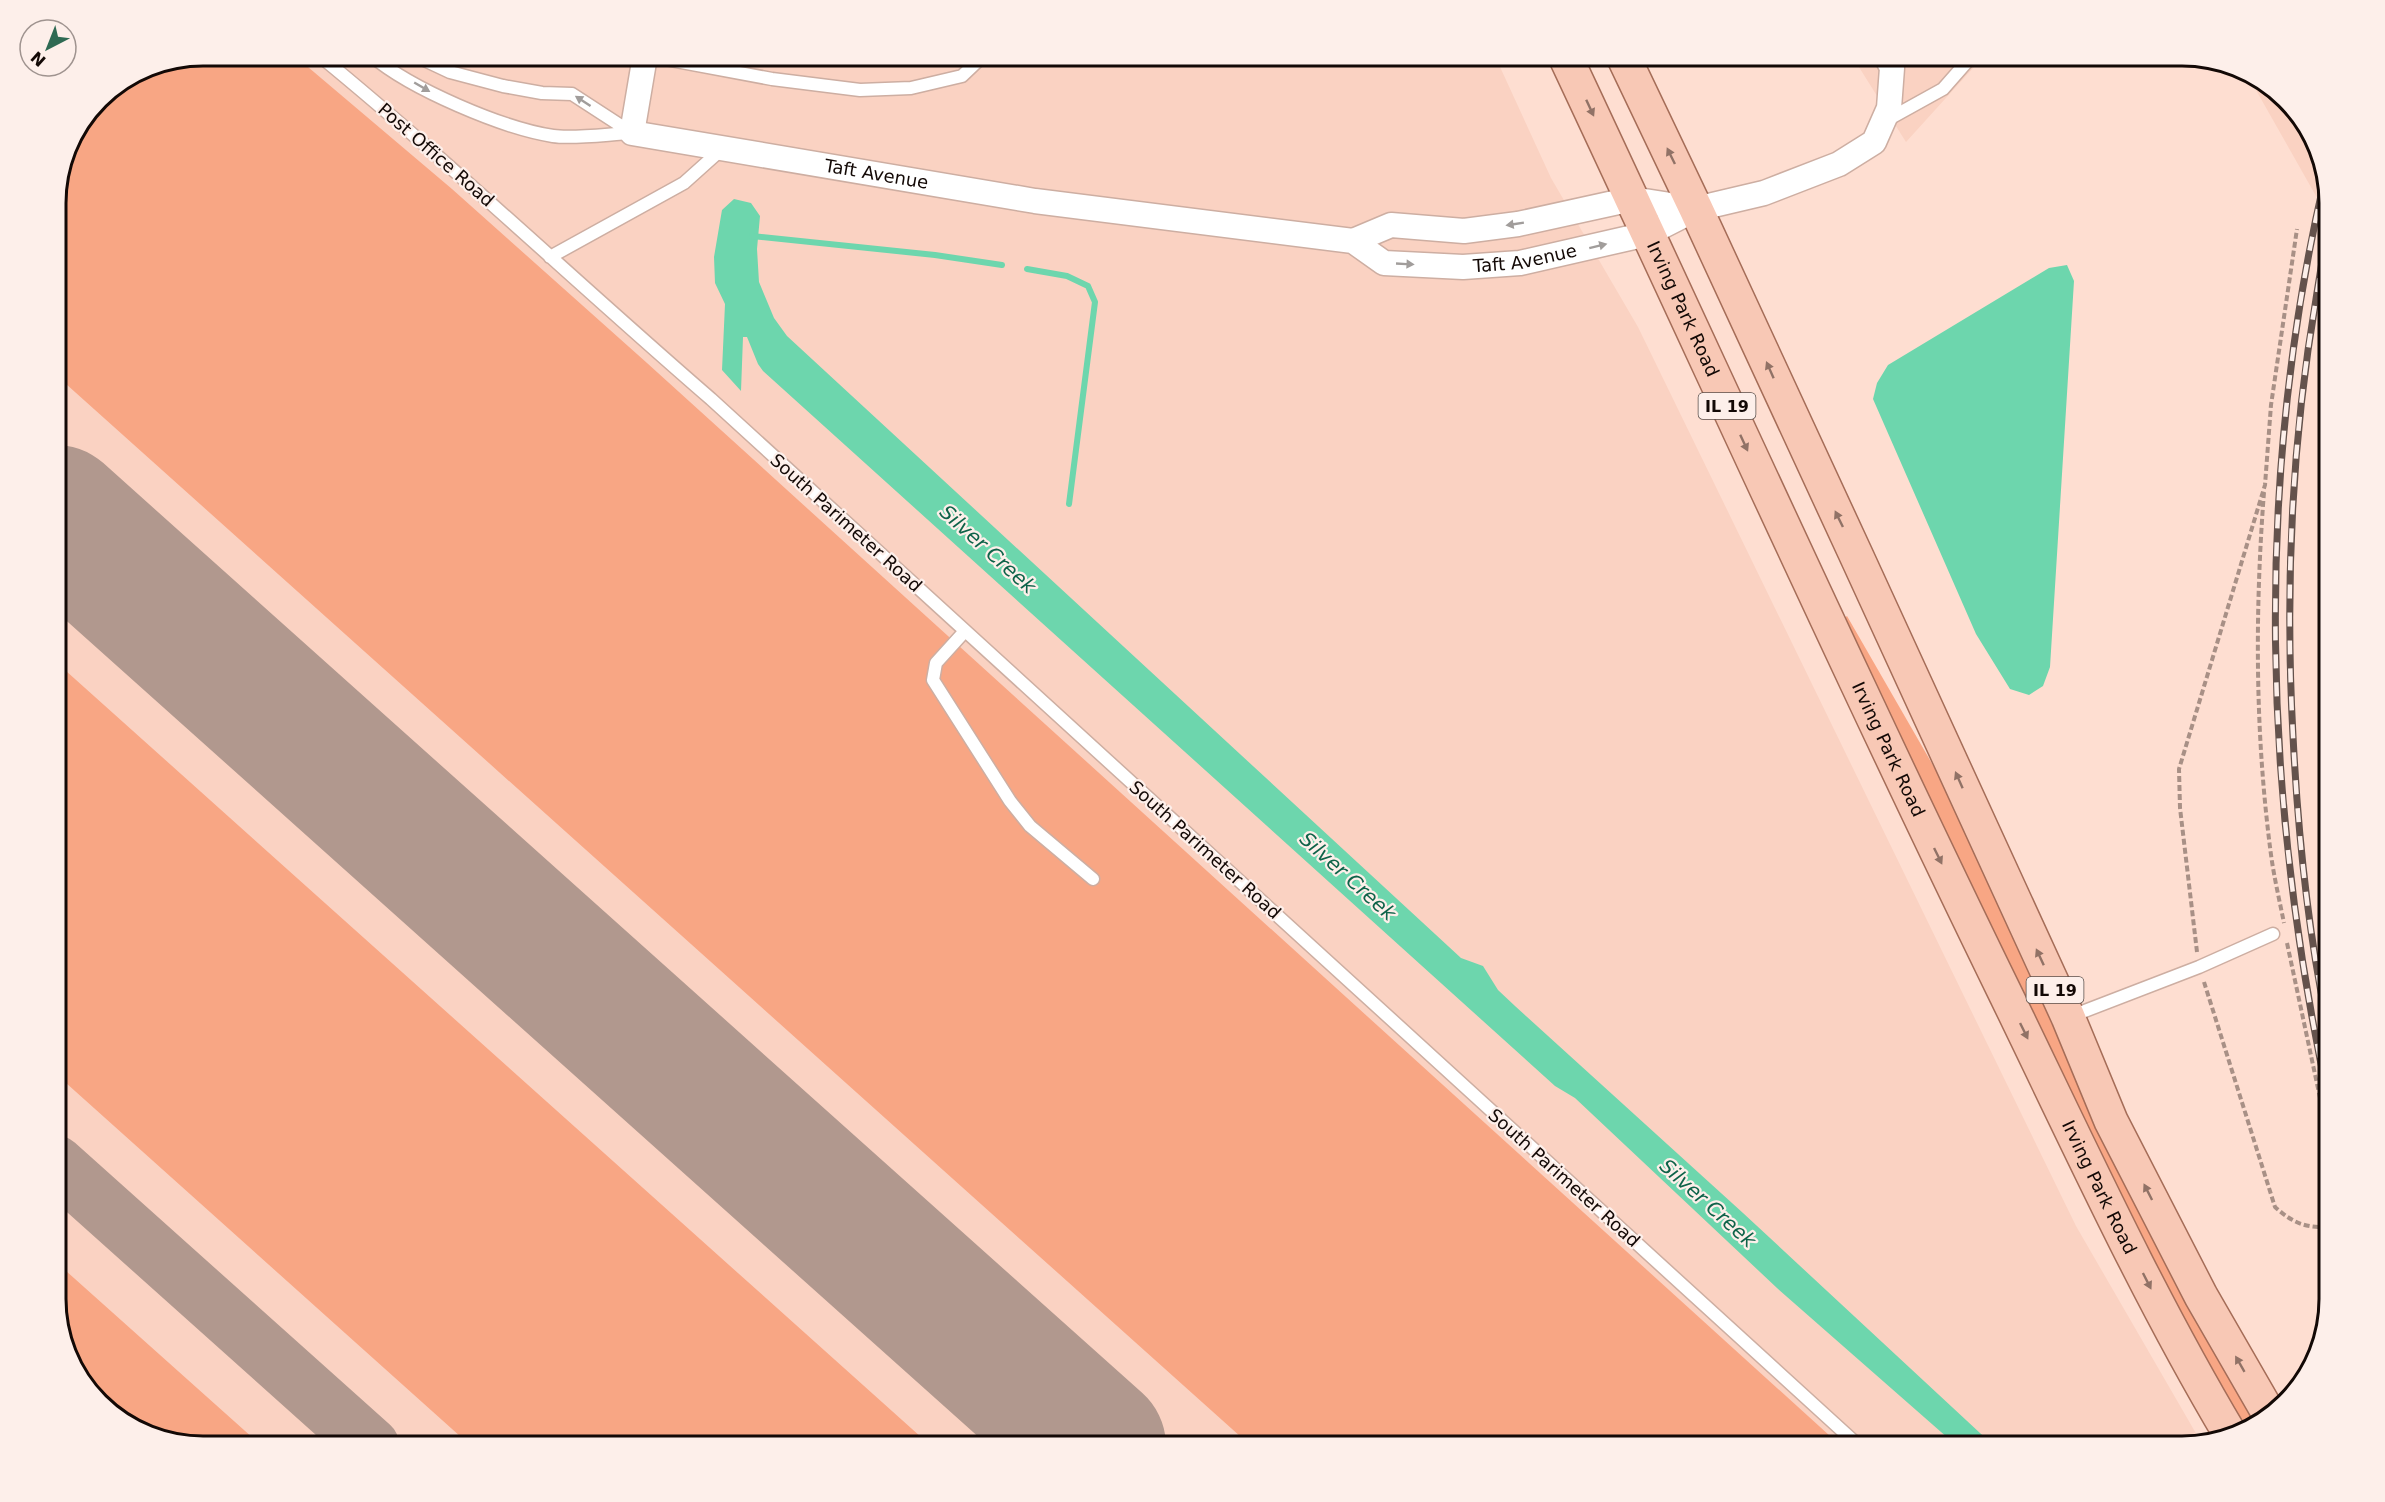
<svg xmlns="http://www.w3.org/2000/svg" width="2385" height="1502" font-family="'DejaVu Sans',sans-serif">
<rect width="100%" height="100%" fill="#feded1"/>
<path fill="#fad2c2" d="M203,56H1495L1551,178L1638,327L2076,1226L2201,1442L2182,1446H203L121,1422L75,1372L56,1308V194L67,146L99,98L147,67Z
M1852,56H1984L1906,142Z
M2248,76L2264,80L2310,130L2329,203V219Z"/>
<path fill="#f8a684" d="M203,56H295L452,189L647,363L1841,1446H1251L56,375V194L67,146L99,98L147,67Z
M1847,616L1957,807L2258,1425L2245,1430L2205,1363L2163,1285L1843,619Z
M56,662L931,1446H471L56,1074Z
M56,1262L262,1446H203L121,1422L75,1372L56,1308Z"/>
<path fill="#6dd6ad" d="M734,199L751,203L760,216L757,249L759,282L774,318L787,336L1461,958L1483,966L1498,990L1515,1006L1743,1213L1994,1446H1957L1777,1288L1575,1098L1555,1086L763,371L758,364L747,337H743L741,391L722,370L725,304L715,283L714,257L722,210Z
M2067,265L2074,281L2050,667L2043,686L2029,695L2010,689L1976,634L1873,399L1877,383L1888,365L2049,268Z"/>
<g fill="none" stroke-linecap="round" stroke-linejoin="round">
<path stroke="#6dd6ad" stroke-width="6" d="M752,236L935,255L1002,265
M1027,269L1067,276L1088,286L1095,302L1069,504"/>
<path stroke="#b1988e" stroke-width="57" d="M56,1164L371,1446"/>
<path stroke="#b1988e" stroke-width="142" d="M56,516L1095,1446"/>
<defs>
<path id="lane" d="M320,56C454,166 579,285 711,399L1859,1446
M372,56C411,89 502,128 553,136C574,139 609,134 632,133
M416,56L450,72L503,86L542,93L572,94L632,133
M649,56L772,79L860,90L911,88L962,76L983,56
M1887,120L1943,89L1972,56
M550,257L684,183L723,148
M965,631L936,663L933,680L1010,801L1030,826L1093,879
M2069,1017L2199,967L2273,934"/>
<g id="street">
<path id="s1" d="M645,56L632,133L1035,201L1353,241L1384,263L1463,267L1520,263L1647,234L1696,209L1764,193L1839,164L1874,142L1889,108L1892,68L1886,56"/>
<path d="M1353,241L1391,225L1464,231L1518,224L1632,199L1696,209"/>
</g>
<g id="primary">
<path id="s2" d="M1565,56C1712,369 1854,684 2006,995C2078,1143 2146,1293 2230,1434"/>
<path d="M1623,56L1696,209L1857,557L2068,1017L2111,1121L2201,1296L2269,1414"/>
</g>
</defs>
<use href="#lane" stroke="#cdaea2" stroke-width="15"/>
<use href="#street" stroke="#cdaea2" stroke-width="27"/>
<use href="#primary" stroke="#a56d58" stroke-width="36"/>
<path stroke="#a89086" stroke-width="4" stroke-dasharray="6 3" stroke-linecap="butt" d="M2264,492C2255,610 2255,729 2270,847C2273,873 2279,898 2284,923
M2287,943L2329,1140
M2197,952L2180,808L2179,769L2265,485L2271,405L2297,229
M2204,982L2275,1207C2293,1223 2305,1228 2329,1227"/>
<use href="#lane" stroke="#fff" stroke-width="12"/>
<use href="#street" stroke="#fff" stroke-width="24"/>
<use href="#primary" stroke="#f8c8b5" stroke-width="33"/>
<defs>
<path id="rail" d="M2291,109L2317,157
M2324,182C2254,484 2263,800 2329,1102
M2329,223C2324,248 2320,274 2316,299C2291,445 2285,589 2293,736C2298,835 2308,935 2329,1032"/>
</defs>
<use href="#rail" stroke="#64524c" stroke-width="7"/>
<use href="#rail" stroke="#fdefea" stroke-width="4.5" stroke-dasharray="14" stroke-linecap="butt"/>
</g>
<defs><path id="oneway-solid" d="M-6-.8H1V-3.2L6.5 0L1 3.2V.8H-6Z" transform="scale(1.5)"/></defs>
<g fill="#a19d9b">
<use href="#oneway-solid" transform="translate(422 87) rotate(30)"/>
<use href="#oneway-solid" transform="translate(583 101) rotate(-147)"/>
<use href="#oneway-solid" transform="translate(1515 224) rotate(171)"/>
<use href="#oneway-solid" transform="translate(1598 246) rotate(-14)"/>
<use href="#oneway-solid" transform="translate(1405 264) rotate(3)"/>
</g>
<g fill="#917266">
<use href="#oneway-solid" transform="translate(1590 108) rotate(65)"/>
<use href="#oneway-solid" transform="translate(1671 156) rotate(-116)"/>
<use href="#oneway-solid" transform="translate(1770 370) rotate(-114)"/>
<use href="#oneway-solid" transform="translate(1744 443) rotate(65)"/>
<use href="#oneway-solid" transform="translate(1839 519) rotate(-116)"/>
<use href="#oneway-solid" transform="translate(1959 780) rotate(-114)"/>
<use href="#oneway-solid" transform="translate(1938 856) rotate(64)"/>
<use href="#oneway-solid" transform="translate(2040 957) rotate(-115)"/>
<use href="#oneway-solid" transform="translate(2024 1031) rotate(64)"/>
<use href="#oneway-solid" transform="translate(2148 1192) rotate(-117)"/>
<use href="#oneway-solid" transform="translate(2147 1281) rotate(63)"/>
<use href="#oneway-solid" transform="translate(2240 1364) rotate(-120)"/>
</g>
<g text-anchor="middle" stroke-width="4.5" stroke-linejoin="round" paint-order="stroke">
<g fill="#fdefea" stroke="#594e4a" stroke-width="1.5">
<rect x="1698.5" y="393" width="57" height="26" rx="4.5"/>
<rect x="2026.5" y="977" width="57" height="26" rx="4.5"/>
</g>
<g font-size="16" font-weight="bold" fill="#130906">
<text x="1727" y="412">IL 19</text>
<text x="2055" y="996">IL 19</text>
</g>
<g font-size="18" fill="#130906" stroke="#fdefea">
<text transform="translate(436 155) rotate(41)" y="6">Post Office Road</text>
<text dy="6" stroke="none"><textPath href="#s1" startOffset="326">Taft Avenue</textPath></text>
<text dy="6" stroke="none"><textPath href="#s1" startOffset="987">Taft Avenue</textPath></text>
<text dy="6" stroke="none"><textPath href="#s2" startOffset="279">Irving Park Road</textPath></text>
<text transform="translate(846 523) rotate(42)" y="6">South Parimeter Road</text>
<text dy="6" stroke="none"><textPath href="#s2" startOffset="765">Irving Park Road</textPath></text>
<text transform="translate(1205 850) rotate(42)" y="6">South Parimeter Road</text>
<text transform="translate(1564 1178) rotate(42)" y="6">South Parimeter Road</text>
<text dy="6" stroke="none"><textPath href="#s2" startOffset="1251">Irving Park Road</textPath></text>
</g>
<g font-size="20" font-style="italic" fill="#0e6349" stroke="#fdefea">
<text transform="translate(988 549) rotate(42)" y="7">Silver Creek</text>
<text transform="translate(1348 876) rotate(42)" y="7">Silver Creek</text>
<text transform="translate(1708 1203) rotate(42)" y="7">Silver Creek</text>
</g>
</g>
<path d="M0 0H2385V1502H0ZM203 66H2182A137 137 0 0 1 2319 203V1299A137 137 0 0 1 2182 1436H203A137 137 0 0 1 66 1299V203A137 137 0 0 1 203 66Z" fill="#fdefea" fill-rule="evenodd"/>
<path fill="none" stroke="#130906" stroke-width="3" d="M203 66H2182A137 137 0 0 1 2319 203V1299A137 137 0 0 1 2182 1436H203A137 137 0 0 1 66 1299V203A137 137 0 0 1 203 66Z"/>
<g transform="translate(48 48) rotate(222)"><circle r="28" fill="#fdefea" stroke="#9f938f" stroke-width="1.5"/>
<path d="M0-4.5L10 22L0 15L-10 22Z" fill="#2f6a53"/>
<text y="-9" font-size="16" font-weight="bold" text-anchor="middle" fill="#130906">N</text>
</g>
</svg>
